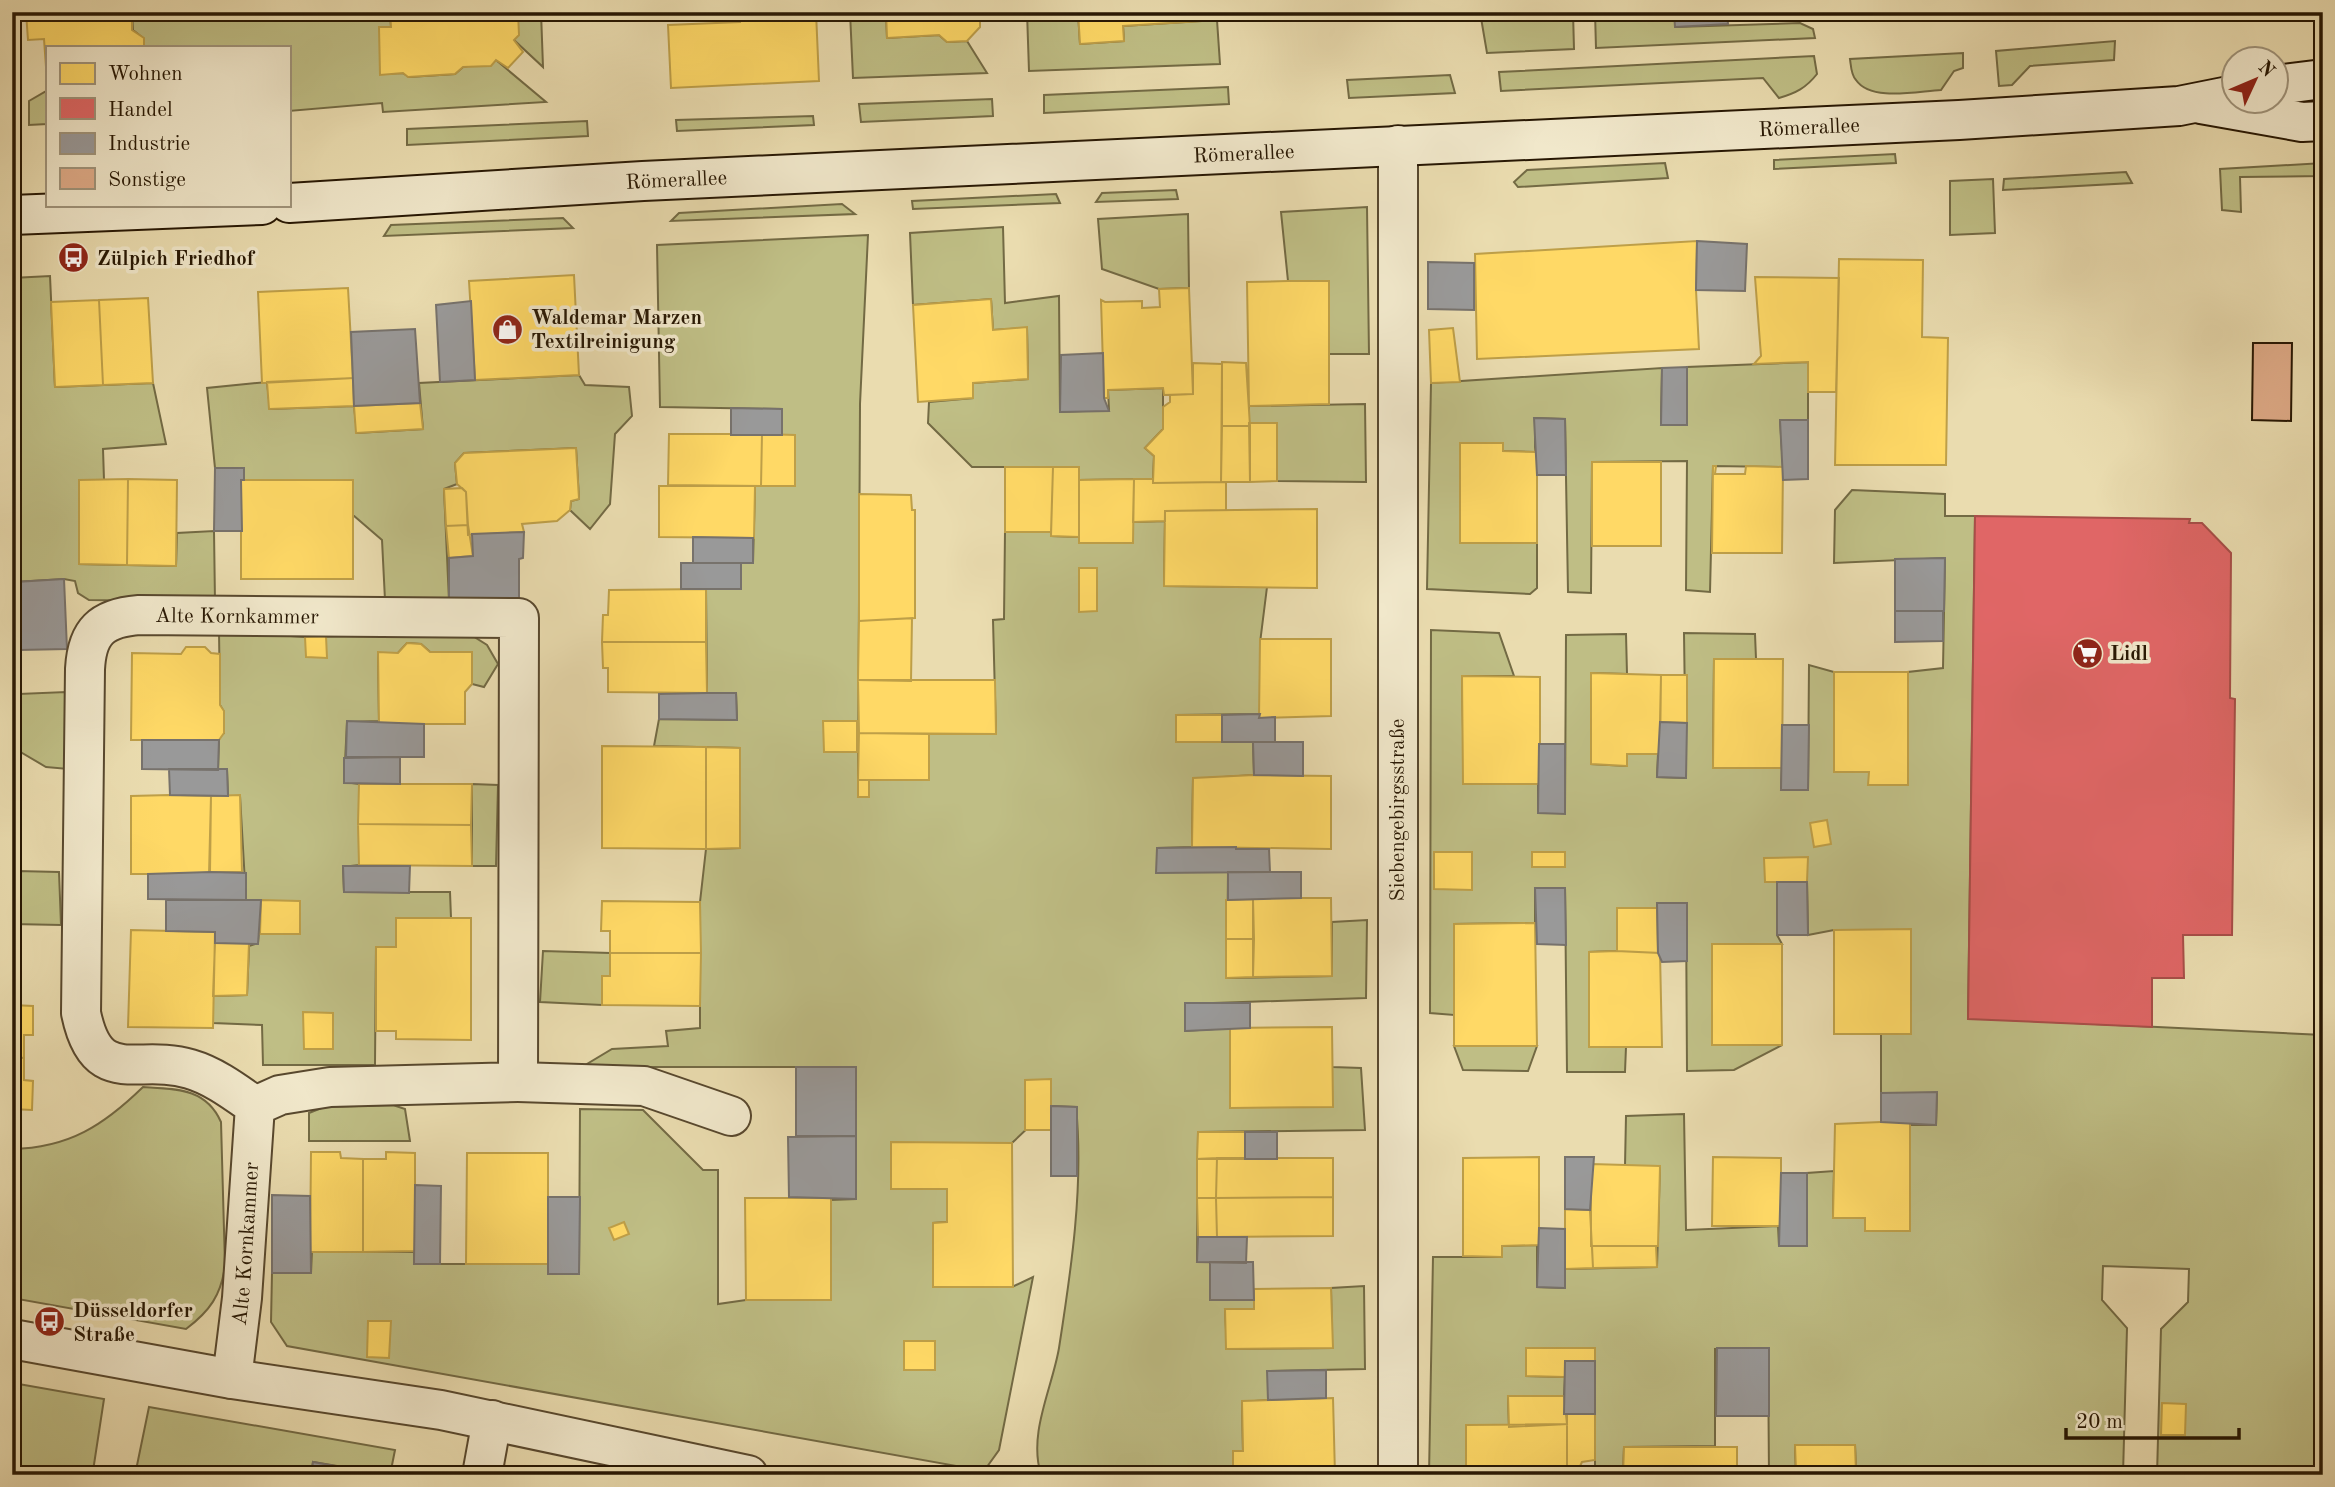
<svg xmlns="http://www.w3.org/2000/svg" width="2335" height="1487" font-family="'Old Standard TT',serif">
<rect width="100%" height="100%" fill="#eadcaf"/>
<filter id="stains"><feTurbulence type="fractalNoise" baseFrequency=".00286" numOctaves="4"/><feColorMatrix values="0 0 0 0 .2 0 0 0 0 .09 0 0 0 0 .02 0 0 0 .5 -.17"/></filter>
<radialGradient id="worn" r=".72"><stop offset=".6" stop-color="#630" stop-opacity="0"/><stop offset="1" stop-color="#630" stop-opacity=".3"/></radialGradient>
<path fill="#bfbe85" stroke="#736a44" stroke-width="2" d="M132,12H390L391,27H380L381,74L403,73L409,77L455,74L463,67L496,60L546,102L383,112L382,103L289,111V47H144L143,38L133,30Z
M518,12H541L543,67L514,40Z
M850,12H886L887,38L939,35L947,42L967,41L987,73L853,78Z
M1027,12H1078L1080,44L1124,41L1123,26L1217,20L1220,64L1029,71Z
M1480,12H1573L1574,49L1487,53Z
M1595,12H1674L1676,27L1800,23L1813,29L1815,38L1596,48Z
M2115,41L2114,60L2030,66L2012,85L1999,86L1996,51Z
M1963,53V68L1954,71L1941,90C1918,91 1871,102 1856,80C1851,75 1851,66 1850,59Z
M1814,56L1817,74C1806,88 1796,93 1779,98L1763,78L1501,91L1499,72Z
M1450,75L1455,93L1349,98L1347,80Z
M47,85V124L29,125V101L46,91Z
M1228,87L1229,104L1044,113V95Z
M992,99L993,116L861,122L859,104Z
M813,116L814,125L677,131L676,120Z
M587,121L588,136L407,145V129Z
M1895,154L1896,163L1774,169V160Z
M1665,163L1668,178L1518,187L1514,182L1527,170Z
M2323,163V176L2240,177L2241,212L2222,210L2220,169Z
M2126,172L2132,183L2003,190L2004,179Z
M1993,179L1995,233L1950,235V181Z
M1176,190L1178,199L1096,202L1102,193Z
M1056,194L1060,203L913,209L912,201Z
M842,204L855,214L671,221L679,213Z
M1367,207L1369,354H1329V281H1288L1281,212Z
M1188,214L1189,288L1159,289L1102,269L1098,219Z
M563,218L573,228L384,236L391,225Z
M1003,227L1005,303L1059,296L1060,412L1109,410L1108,390L1163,388V429L1145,448L1154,456L1153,479L1079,480L1078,467H972L928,423L929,402L973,398V383L1028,379L1027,328L993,330L991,299L913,305L910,233Z
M868,235L860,404L858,797H869V780H929V734H996L993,620L1004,619L1005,532H1051L1052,536L1079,537V542H1133V522L1165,521L1164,586L1267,587L1260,643V714L1176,715L1177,742H1253L1254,775L1193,779L1192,847L1157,848L1228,872L1227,978L1332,976V922L1367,920L1366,998L1185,1004V1031L1230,1028L1332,1067L1361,1068L1365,1130L1198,1132L1197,1262H1210V1300H1254V1309H1225L1227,1349L1332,1348L1331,1288L1364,1286L1365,1369L1268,1371V1400L1242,1402L1243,1451L1233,1452V1475H1041C1028,1433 1052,1389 1059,1348C1071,1271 1084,1185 1076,1107L1051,1106L1012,1143H891V1189H947V1222L933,1223V1287H1012L1033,1277L999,1450L984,1471L287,1346L271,1322L272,1273H311L312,1251L414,1252V1264H548V1274H579L580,1109L643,1110L703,1170H718V1304L746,1300H831L830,1200L856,1199V1067H582L612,1049L668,1046L666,1031L700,1028V902L706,849L740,848V748L654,746L659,719L737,720L736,693H707L706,589H740L741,563H753L755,486L795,485V435H782V409L660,407L657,245Z
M50,276L55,387L153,383L166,444L103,449L104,480H79V564L176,566L177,533L214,531L215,602L89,600L78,593L75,581L64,579L15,582L19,694L66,692L68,769L46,767L12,747V723H18L19,694H12V278Z
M1808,362V420H1780L1783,467L1713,466L1710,592L1686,590L1687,461L1592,462L1591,593L1568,592L1565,419L1535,418V452L1503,451L1502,443H1460L1461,543H1537V588L1530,594L1427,589L1431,383L1662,368L1661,425H1687V367Z
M579,375L585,385L629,387L632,416L615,434L610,504L590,529L570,510L571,501L579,499L576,448L464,453L455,463L457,484L444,489L449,601L385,600L382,540L353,515L352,480H241L243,468H215L207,388L267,382L270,409L354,406L357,433L423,429L419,383Z
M1365,404L1366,482L1277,481L1276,424L1249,423V406Z
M1852,490L1945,494V516H1975L1968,1018L2323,1035V1475H2157L2161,1329L2188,1302L2189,1269L2103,1266L2102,1300L2127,1328L2123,1475L1856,1472L1855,1445H1795L1796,1475H1769L1768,1348L1715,1349V1446L1624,1447L1623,1475H1595V1349L1526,1348V1376L1565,1377L1564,1396H1508L1509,1427L1468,1475H1429L1433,1257H1502V1246L1537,1245V1287L1564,1288L1565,1269L1657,1267L1660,1166H1625L1626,1116L1684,1114L1686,1230L1778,1226L1779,1246H1807V1173L1834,1171L1833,1218H1865V1231H1909L1910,1125H1936L1937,1093H1881V1034L1911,1033V930H1834L1808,935L1807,882H1777V935L1782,944L1713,945L1712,1045H1782L1734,1070L1687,1071L1686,903H1657V908H1617V951L1589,952V1046L1626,1047L1625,1072H1567L1565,888H1535V923L1454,924V1015L1430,1013L1431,630L1499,633L1514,676H1462L1464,784H1538V813L1565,812L1566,635L1626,634L1627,674L1591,673V764L1627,766V754H1658L1657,777L1686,778L1684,633L1755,634L1756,659H1714L1713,768H1782L1781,790H1808L1809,665L1834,672V771L1869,772V785H1908V672L1943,668L1945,558L1834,563L1835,510Z
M219,631L305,637L468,633L487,645L498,664L484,687L472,684V653L430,652L421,644L407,643L398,653H378L379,721L347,722L344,782L359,784V865L343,867L344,892H450L451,918H397L396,947H376L375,1065H263L262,1025L213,1023V996L247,995L249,946L258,943L261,901L246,900L240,796H228L227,770H218L219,737L224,733V712L220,705Z
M472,784L498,785L496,866H472Z
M17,871L59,872L61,925L12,924V879L17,878Z
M543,951L610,953V976H602V1005L540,1002Z
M1454,1046H1537L1528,1071L1463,1070Z
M143,1087C176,1089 206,1088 221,1122L225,1266C221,1295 210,1311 186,1329L12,1298V1149C69,1148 104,1125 143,1087Z
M393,1105L405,1109L410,1141H309V1113L324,1107Z
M13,1383L104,1399L93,1471L106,1475H12Z
M149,1407L395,1450L390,1475L313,1462L311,1475H135Z"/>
<path fill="#ffd966" stroke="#be9f48" stroke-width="2" d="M26,12H132V30L144,38V47H47L46,67L44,39L28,40Z
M390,12H518L519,35L514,40L523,52L508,68L496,60L491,66L463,67L455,74L408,77L403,73L380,75L379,27H391Z
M739,12H816L819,81L671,88L668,25L740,22Z
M886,12H980V27L967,41L947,42L939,35L887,38Z
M1078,12H1216L1217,20L1123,26L1124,41L1080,44Z
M1697,241L1696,290L1699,349L1477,359L1475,254Z
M1839,259L1923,260L1922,337L1948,338L1946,465H1835Z
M574,275L579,375L475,380L469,281Z
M1755,277L1839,278L1836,392H1808V362L1754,364L1761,356Z
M1288,281H1329V404L1249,406L1247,282Z
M348,288L353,378L262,383L258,292Z
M1189,288L1193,394L1164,395L1163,388L1108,390V398H1104L1101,300L1105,302L1142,301V308L1160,307L1159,289Z
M148,298L153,383L103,385L99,300Z
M991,299L993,330L1027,327L1028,379L973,383V398L918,402L913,305Z
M99,300L103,385L55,387L51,302Z
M1453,328L1460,382L1431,383L1429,330Z
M1222,362L1246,363L1250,426H1222Z
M1193,363L1222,364L1221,482L1153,483L1154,456L1145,448L1163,429V407L1170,402V395L1193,394Z
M353,378L354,406L269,409L267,382Z
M420,403L423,429L356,433L354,406Z
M1249,423H1277V481L1250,482Z
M1222,426H1250V482H1221Z
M669,434H762L761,486L668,485Z
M762,434L795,435V486H761Z
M1537,442V543H1460V443H1503V451L1535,452Z
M576,448L579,499L571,501L570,510L557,521L522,524L524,532L468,535L466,492L457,484L455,463L464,453Z
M1592,462H1661V546H1592Z
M1713,466H1716L1715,474H1745L1746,466L1783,467L1782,553H1712Z
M1005,467H1053L1051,532H1005Z
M1053,467H1079V537L1051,536Z
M128,479L127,565L79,564V480Z
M128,479L177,480L176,566L127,565Z
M1134,479L1133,543H1079V480Z
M1134,479H1153V483L1226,482V510L1165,511V521L1133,522Z
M241,480H353V579H241Z
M659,486H755L754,538L659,537Z
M462,488L466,492L468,525L446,526L444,489Z
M859,494L911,495L912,510H915V618L859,621Z
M1317,509V588L1164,586L1165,511Z
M468,525L473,556L449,558L446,526Z
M1079,568H1097V611L1079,612Z
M706,589V642H602L603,615H608L609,590Z
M912,618L911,681L858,680L859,621Z
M326,636L327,658L306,657L305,637Z
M1260,639H1331V716L1259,718Z
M602,642H706L707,693L608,692V668H603Z
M407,643L421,644L430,652H472V684L465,692V724H379L378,652L398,653Z
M186,647H205L211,653L220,654V705L224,711V733L219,740H131L132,653L181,654Z
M1714,659H1783L1782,768H1713Z
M1834,672H1908V785H1868L1869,772H1834Z
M1591,673L1661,675L1660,754H1627V766L1591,764Z
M1661,675H1687V723L1660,722Z
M1462,676L1540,677V784H1463Z
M858,680H995L996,734L859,733Z
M12,694H19L18,723H12Z
M1176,715H1222V742H1176Z
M823,721H857V752H824Z
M859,733L929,734V780H858Z
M602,746L706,747V849L602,848Z
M706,747L740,748V848L706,849Z
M12,768H18L17,798H12Z
M1254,775L1331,776V849L1192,847L1193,778Z
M858,780H869V797H858Z
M359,784H472L471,825L358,824Z
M170,795L211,796L209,874H131V796Z
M240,795L242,872H210L211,796Z
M1827,820L1831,844L1814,847L1810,823Z
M358,824L471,825L472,866L359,865Z
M12,849H17V878L12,879Z
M1434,852H1472V890L1434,889Z
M1532,852H1565V867H1532Z
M1808,857L1807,882H1765L1764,858Z
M1253,898H1331L1332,976L1253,977Z
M1253,899L1254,939H1226V900Z
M261,900L300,901V934H260Z
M602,901L700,902L701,953H610V931H601Z
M1617,908H1657L1658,953L1617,951Z
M396,918H471V1040L396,1039V1031H376V947H396Z
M1535,923L1537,1046H1454V924Z
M12,924H17V953H12Z
M1911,929V1034H1834V930Z
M131,930L215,932L213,1028L128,1027Z
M1226,939H1254L1253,977L1226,978Z
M215,943H249L247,995L213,996Z
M1712,944H1782V1045H1712Z
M1617,951L1660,953L1662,1047H1589V952Z
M610,953H701L700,1006L602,1005V976H610Z
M12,1005L33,1006V1035H24V1058L12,1057Z
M303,1012L333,1013V1049H304Z
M1332,1027L1333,1107L1230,1108V1028Z
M12,1057L24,1058V1080L33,1081L32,1110L12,1109Z
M1051,1079V1130H1025V1080Z
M1881,1122H1910V1231H1865V1218H1833L1835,1124Z
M1198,1132H1245V1159H1197Z
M891,1142L1012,1143L1013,1287H933V1223L947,1222V1189H891Z
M311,1152H340L341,1158L363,1159V1252H310Z
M386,1152L415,1153V1251L363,1252V1159H386Z
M467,1153H548V1264H466Z
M1539,1157V1245L1502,1246V1257L1463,1256V1158Z
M1713,1157L1781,1158V1226H1712Z
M1217,1158H1333V1197L1216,1198Z
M1217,1158L1216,1198H1197V1159Z
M1591,1164L1660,1166L1658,1246H1591Z
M1333,1197V1236L1217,1237L1216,1198Z
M745,1198H831V1300H746Z
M1197,1198H1216L1217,1237H1198Z
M1565,1209L1590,1210L1593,1268L1565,1269Z
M624,1222L629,1234L614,1240L609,1228Z
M1592,1246H1656L1657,1267L1593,1268Z
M1331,1288L1333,1348L1226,1349L1225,1309H1254V1289Z
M368,1321H391L389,1358L367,1357Z
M904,1341H935V1370H904Z
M1526,1348H1595V1361H1565V1377L1526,1376Z
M1508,1396H1564L1567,1424L1509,1427Z
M1333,1398L1335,1475H1233V1451H1243L1242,1401Z
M2162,1403L2186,1404L2185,1435H2161Z
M1567,1414H1595V1460L1582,1462L1576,1475H1567Z
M1567,1424V1475H1466V1425Z
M1795,1445H1855L1856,1472H1796Z
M1624,1447H1737V1475H1623Z
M1796,1472L1902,1473V1475H1796Z"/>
<path fill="#e06666" stroke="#a84e48" stroke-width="2" d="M1975,516L2190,519L2189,523H2202L2231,553L2230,698L2235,699L2232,935H2183L2184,978H2152V1027L1968,1019Z"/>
<path fill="#999" stroke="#77726c" stroke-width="2" d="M1674,12H1727L1728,24L1675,27Z
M1697,241L1747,244L1745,291L1696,290Z
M1428,262L1474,263V310L1428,309Z
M471,301L475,380L440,382L436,305Z
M415,329L420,403L354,406L351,332Z
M1103,353L1104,398L1109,411L1060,412L1061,355Z
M1687,367V425H1661L1662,368Z
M731,408L782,409V435H731Z
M1534,418L1565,419L1566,475H1537Z
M1780,420H1808V479L1783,480Z
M215,468H244V480H241L242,531H214Z
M524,532L523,558L519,559V601H449V558L473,556L472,534Z
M693,537L753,538V563H693Z
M1945,558L1944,611H1895V559Z
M681,563H741V589H681Z
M64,579L67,649L19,650L15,582Z
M1895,611H1943V641L1895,642Z
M707,693H736L737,720L659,719V694Z
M1260,714L1259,718L1275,717V742H1222V715Z
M347,721L424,724V757H346Z
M1660,722L1687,723L1686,778L1657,777Z
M1782,725H1809L1808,790H1781Z
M142,740H219L218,770L142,769Z
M1253,742H1303V776L1254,775Z
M1539,744H1565V814L1538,813Z
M400,757V784L344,783V758Z
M169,769H227L228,796L170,795Z
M1236,847V849H1269L1270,872L1156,873L1157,848Z
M343,866H410L409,893L344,892Z
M210,872L246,873V900L148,899V874Z
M1228,872H1301V898L1228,900Z
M1777,882H1807L1808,935H1777Z
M1535,888H1565L1566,945L1537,944Z
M166,900H261L258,944L215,943V932L166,931Z
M1657,903H1687V961L1662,962L1658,953Z
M1185,1003H1250V1028L1185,1031Z
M796,1067H856V1136H796Z
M1937,1092L1936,1125L1881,1122V1093Z
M1051,1106L1077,1107V1176H1051Z
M1245,1132H1277V1159H1245Z
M856,1136V1199L789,1197L788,1137Z
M1565,1157H1594L1590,1210L1565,1209Z
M1781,1173H1807V1246H1779Z
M415,1185L441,1186L440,1264H414Z
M272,1195L310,1196L311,1273H272Z
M548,1197H580L579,1274H548Z
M1539,1228L1565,1229V1288L1537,1287Z
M1198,1237H1247L1246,1263L1197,1262Z
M1210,1262H1253L1254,1300H1210Z
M1717,1348H1769V1416H1716Z
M1565,1361H1595V1414H1564Z
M1326,1370V1398L1268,1400L1267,1371Z
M313,1462L385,1475H311Z"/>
<path fill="#e0ac89" stroke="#271703" stroke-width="2" d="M2253,343H2292L2291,421L2252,420Z"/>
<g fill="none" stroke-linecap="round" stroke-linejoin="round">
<defs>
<g id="street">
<path d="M1398,145V1475"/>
<path d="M518,1082L644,1086L731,1116"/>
<path d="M12,1339L232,1379L441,1410L748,1475"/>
<path id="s1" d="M232,1379L242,1298L255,1106C235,1092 214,1076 190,1069C137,1053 97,1090 81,1013L85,669C87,632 101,618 139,615L519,618L518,1082L330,1087L280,1095L255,1106"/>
<path d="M482,1475L492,1420"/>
</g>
<g id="secondary">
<path d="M2276,85L2323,79"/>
<path d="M2201,104L2302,122L2323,121"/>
<path id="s2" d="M289,203L643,181L1959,120L2179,106L2234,95"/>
<path d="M12,215L262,205"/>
</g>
</defs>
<use href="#street" stroke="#58482e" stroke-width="42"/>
<use href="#secondary" stroke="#271703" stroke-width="42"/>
<use href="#street" stroke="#f1e8cb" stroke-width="38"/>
<use href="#secondary" stroke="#f1e8cb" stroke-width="38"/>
</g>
<defs>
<symbol id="bus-disc" viewBox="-11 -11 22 22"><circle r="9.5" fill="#8f2418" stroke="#f1e8cb"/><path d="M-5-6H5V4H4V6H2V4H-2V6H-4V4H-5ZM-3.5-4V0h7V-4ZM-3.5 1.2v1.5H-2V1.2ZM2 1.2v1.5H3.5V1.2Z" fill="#fff"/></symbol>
<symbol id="shop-disc" viewBox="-11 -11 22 22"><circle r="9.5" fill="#8f2418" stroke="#f1e8cb"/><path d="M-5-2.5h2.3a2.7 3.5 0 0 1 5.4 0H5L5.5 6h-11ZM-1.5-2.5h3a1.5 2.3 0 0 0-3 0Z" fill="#fff"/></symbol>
<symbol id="supermarket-disc" viewBox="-11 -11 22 22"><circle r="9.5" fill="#8f2418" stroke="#f1e8cb"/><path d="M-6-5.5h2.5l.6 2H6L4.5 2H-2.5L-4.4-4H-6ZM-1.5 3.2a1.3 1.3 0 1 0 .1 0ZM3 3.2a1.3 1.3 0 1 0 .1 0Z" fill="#fff"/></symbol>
</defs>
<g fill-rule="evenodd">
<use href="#bus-disc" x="56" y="240" width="35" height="35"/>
<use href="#shop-disc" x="490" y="312" width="35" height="35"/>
<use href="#supermarket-disc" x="2070" y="636" width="35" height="35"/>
<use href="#bus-disc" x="32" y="1304" width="35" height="35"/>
</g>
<g text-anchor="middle" stroke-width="7" stroke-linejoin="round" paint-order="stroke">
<g font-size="21" fill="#271703" stroke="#f1e8cb">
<text dy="7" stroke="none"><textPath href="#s2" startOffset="1522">Römerallee</textPath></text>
<text dy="7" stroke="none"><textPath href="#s2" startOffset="956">Römerallee</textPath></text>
<text dy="7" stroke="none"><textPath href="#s2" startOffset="388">Römerallee</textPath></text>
<text dy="7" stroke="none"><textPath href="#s1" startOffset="1017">Alte Kornkammer</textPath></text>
<text transform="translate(1397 810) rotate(-90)" y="7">Siebengebirgsstraße</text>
<text dy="7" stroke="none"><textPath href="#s1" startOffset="136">Alte Kornkammer</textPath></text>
</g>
<g font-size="21" font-weight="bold" fill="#271703" stroke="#f1e8cb" text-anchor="start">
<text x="97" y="265">Zülpich Friedhof</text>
<text x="531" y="324">Waldemar Marzen<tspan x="531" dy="24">Textilreinigung</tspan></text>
<text x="2110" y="660">Lidl</text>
<text x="73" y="1317">Düsseldorfer<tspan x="73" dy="24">Straße</tspan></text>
</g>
</g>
<rect width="2335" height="1487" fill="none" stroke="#eadcaf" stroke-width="42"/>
<rect x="14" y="14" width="2307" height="1459" fill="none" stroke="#271703" stroke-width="3.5"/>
<rect x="21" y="21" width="2293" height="1445" fill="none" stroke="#271703" stroke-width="2"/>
<rect x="46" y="46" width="245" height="161" fill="#f1e8cb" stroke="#a0947b" stroke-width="2"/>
<rect x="60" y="63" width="35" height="21" fill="#ffd966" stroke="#a0947b" stroke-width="2"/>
<text x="108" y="80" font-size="21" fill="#271703">Wohnen</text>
<rect x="60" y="98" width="35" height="21" fill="#e06666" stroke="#a0947b" stroke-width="2"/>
<text x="108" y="116" font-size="21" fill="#271703">Handel</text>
<rect x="60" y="133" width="35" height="21" fill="#999999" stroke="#a0947b" stroke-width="2"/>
<text x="108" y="150" font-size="21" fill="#271703">Industrie</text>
<rect x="60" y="168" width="35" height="21" fill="#e0ac89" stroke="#a0947b" stroke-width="2"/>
<text x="108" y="186" font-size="21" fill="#271703">Sonstige</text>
<g transform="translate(2255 80) rotate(46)"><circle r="33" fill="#f1e8cb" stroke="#a0947b" stroke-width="2"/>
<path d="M0-5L12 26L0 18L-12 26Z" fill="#8f2418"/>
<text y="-10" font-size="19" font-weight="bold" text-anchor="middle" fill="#271703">N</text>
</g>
<path d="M2066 1428v10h173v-10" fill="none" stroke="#271703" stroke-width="3.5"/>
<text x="2076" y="1428" font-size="21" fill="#271703" stroke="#f1e8cb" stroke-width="5" paint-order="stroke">20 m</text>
<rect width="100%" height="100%" filter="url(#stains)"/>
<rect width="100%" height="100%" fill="url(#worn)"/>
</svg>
